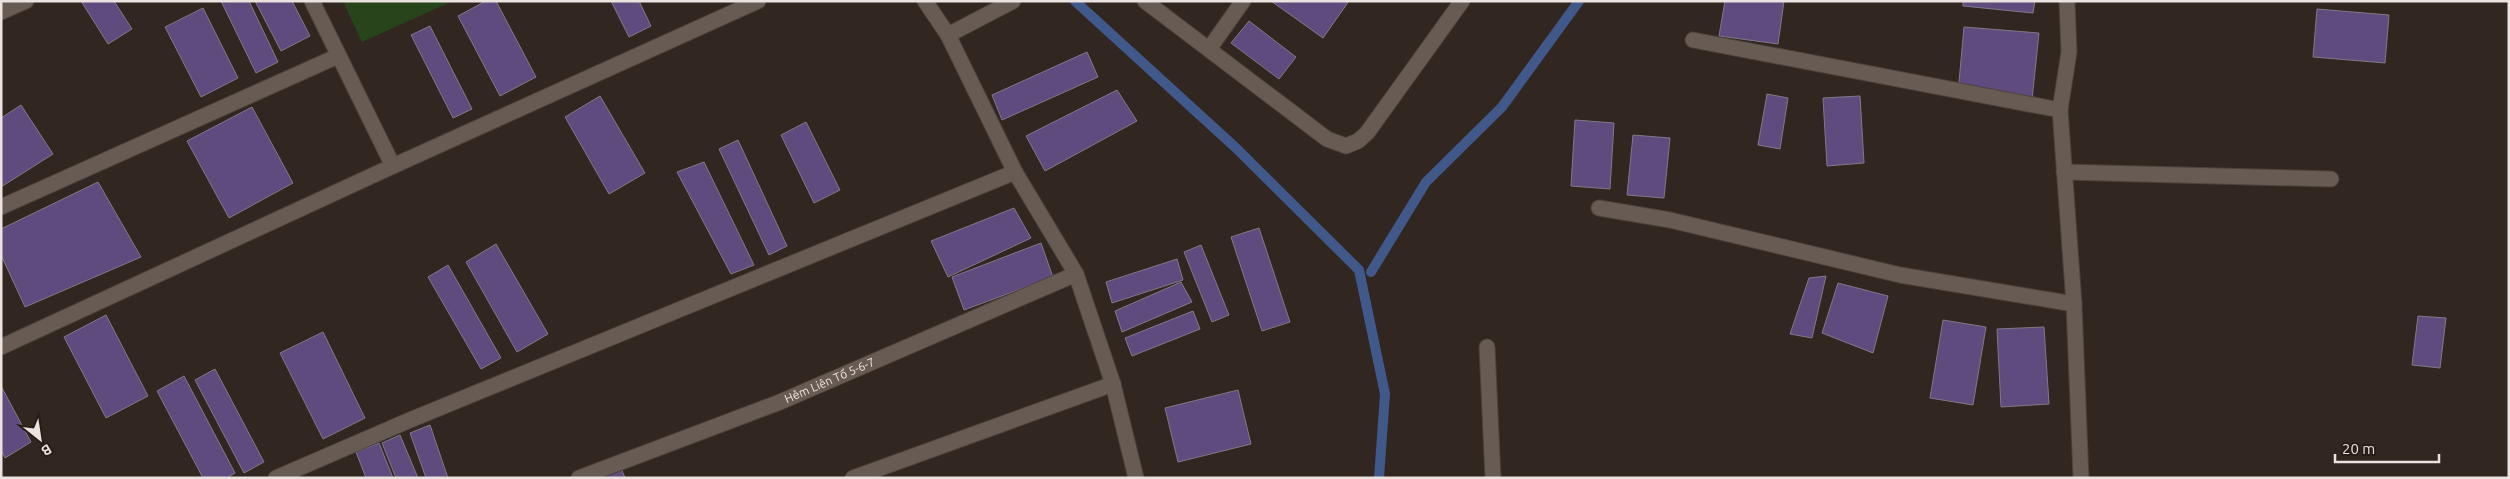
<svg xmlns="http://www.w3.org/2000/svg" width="2510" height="479" font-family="Ubuntu,sans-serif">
<rect width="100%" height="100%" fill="#322620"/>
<path fill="#28441a" d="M343,1H453L362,42Z"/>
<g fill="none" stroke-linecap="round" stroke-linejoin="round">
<path stroke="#41588a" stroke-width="10" d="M1075,1L1236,148L1359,270L1385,394L1379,478
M1371,272L1426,182L1502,107L1579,1"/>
</g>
<path fill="#604b7f" stroke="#7f7a87" d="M81,1H114L132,29L108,44Z
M221,1H249L278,62L256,73Z
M255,1H292L310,36L281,51Z
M486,1H496L536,77L500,96L458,16Z
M611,1H639L651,26L629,37Z
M1271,1H1349L1323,38Z
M1725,1H1784L1778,44L1719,36Z
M1963,1H2035L2033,13L1963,6Z
M203,8L238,78L201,97L165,27Z
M2317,9L2389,15L2385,63L2313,57Z
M1249,21L1296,57L1279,79L1231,43Z
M430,26L472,109L453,118L411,35Z
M1964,27L2039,33L2032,100L1958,93Z
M1087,52L1098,77L1002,120L992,95Z
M1117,90L1137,121L1045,171L1026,136Z
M1767,94L1788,98L1780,149L1758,145Z
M600,96L645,173L609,194L565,117Z
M1860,96L1864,163L1827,166L1823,98Z
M21,105L53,154L1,187V118Z
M252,107L293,183L229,218L187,141Z
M1575,120L1614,123L1610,189L1571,186Z
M806,122L840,190L814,203L781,135Z
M1633,135L1670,138L1664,198L1627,195Z
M738,140L787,246L769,255L719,149Z
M704,162L754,265L731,274L677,172Z
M98,182L141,257L25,307L1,255V229Z
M1014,208L1031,238L948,277L931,241Z
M1259,228L1290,322L1262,331L1231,237Z
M1041,243L1053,277L964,310L952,277Z
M496,244L548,334L517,352L466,262Z
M1201,245L1229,315L1212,322L1184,252Z
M1177,259L1183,280L1112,303L1106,282Z
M448,265L501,358L481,369L428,277Z
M1826,276L1812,338L1790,334L1809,278Z
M1181,282L1192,302L1122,332L1115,311Z
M1838,283L1888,296L1873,353L1822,333Z
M1193,311L1200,329L1132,356L1125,338Z
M106,315L148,396L106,418L64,337Z
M2418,316L2446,318L2440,368L2412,365Z
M1943,320L1986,327L1973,405L1930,398Z
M2044,327L2049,404L2001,407L1997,329Z
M323,332L365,418L323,439L280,353Z
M215,369L264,462L244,473L195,380Z
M184,376L235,473L227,478H203L157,391Z
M1,386L31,442L5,458L1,450Z
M1238,390L1251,444L1178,462L1165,408Z
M430,425L448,478H426L410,433Z
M400,435L418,478H396L382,443Z
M379,443L393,478H366L356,452Z
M619,463L625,478H585Z"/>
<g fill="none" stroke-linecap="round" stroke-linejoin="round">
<defs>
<g id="minor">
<path d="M312,1L393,166"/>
<path d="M925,1L948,35L1015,172L1076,274L1113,384L1136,478"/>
<path d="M1145,1L1327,139L1346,146L1358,141L1367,133L1462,1"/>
<path d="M2067,1L2069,52L2060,110L2074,304L2081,478"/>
<path d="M1,12L26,1"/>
<path d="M948,35L1013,1"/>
<path d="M1693,40L2060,110"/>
<path d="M1209,49L1243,1"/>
<path d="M2064,172L2331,179"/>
<path d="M1,207L338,56"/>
<path d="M1599,208L1670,220L1900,275L2074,304"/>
<path d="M1,347L393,166L758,1"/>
<path d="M1487,347L1493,478"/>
<path d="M276,478L410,420L1015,172"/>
<path id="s1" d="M579,478L780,402L1076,274"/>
<path d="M853,478L1113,384"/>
</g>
</defs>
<use href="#minor" stroke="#4c423d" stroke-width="17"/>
<use href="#minor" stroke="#685b54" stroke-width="15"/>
</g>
<g text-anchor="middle" stroke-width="4" stroke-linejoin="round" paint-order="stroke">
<g font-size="12" fill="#ebe3df" stroke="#281d17">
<text dy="4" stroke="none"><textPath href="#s1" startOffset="269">Hẻm Liên Tổ 5-6-7</textPath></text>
</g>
</g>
<rect width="2510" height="479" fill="none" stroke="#ebe3df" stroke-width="5"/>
<g transform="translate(40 439) rotate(150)" stroke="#281d17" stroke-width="4" paint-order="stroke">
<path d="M0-4L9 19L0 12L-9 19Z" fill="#ebe3df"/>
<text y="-8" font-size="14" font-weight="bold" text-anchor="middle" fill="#ebe3df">B</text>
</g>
<path d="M2335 454v8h104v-8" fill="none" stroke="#ebe3df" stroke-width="2.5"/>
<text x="2342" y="454" font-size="15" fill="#ebe3df" stroke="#281d17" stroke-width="4" paint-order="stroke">20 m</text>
</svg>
